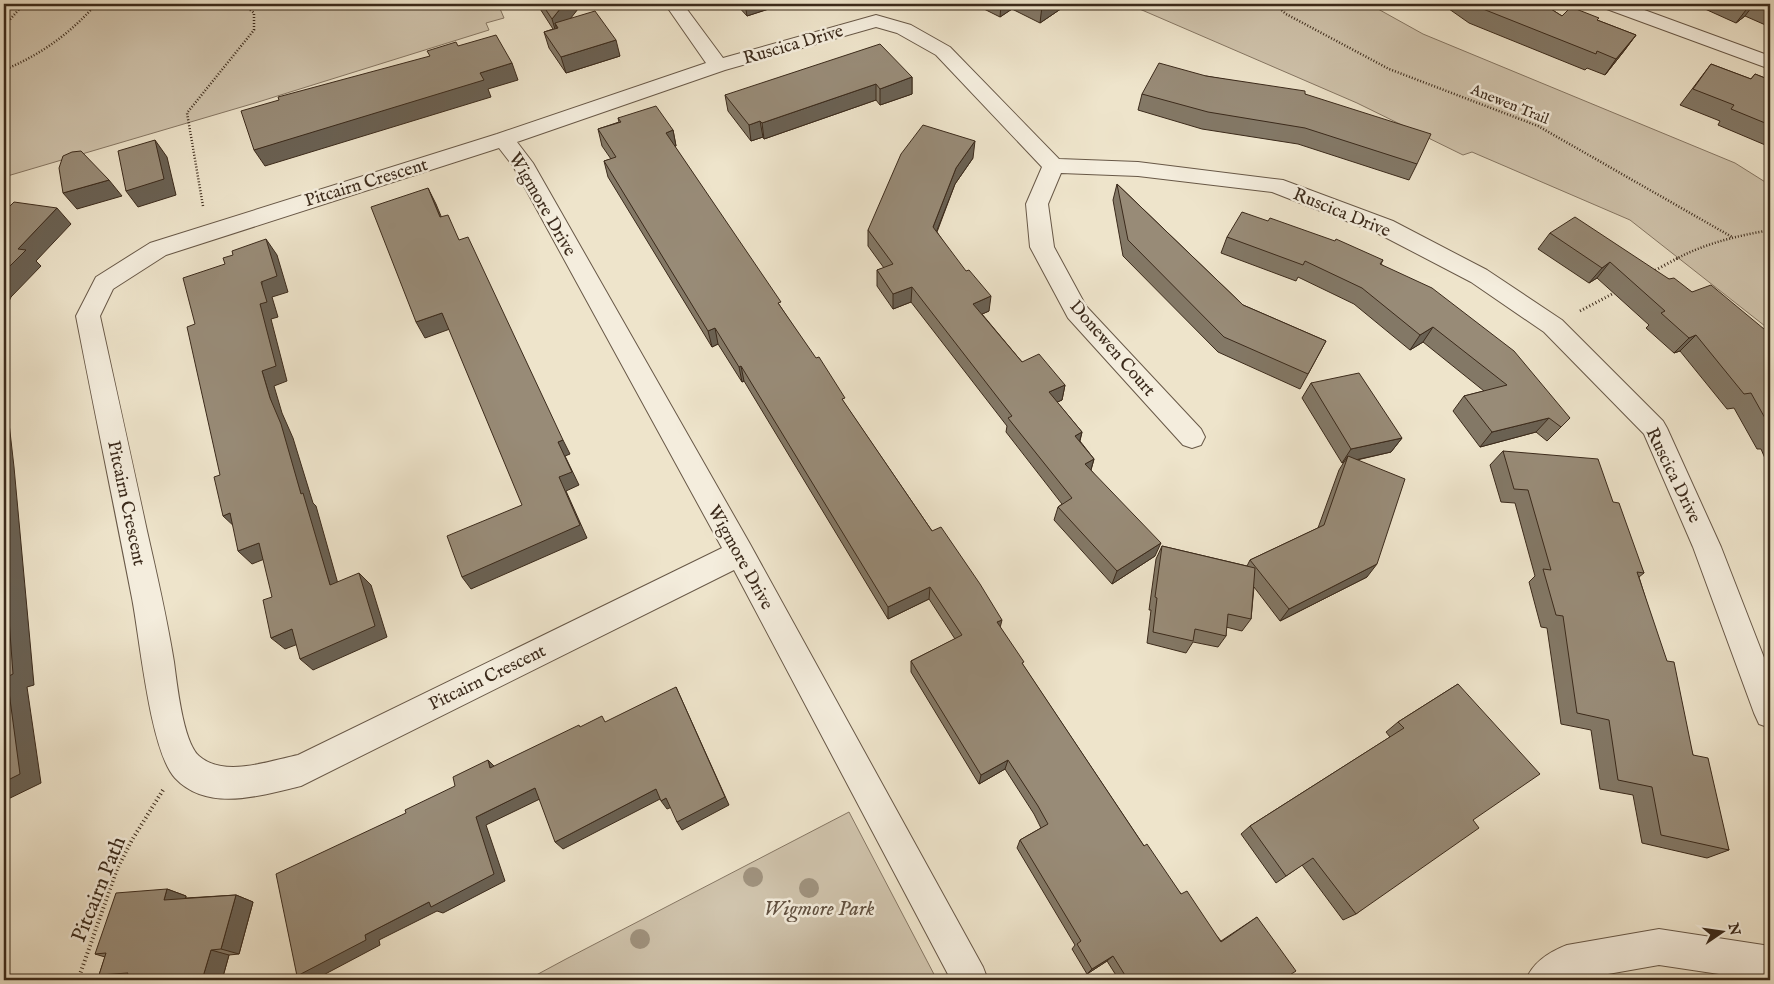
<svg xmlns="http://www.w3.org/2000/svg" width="1774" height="984" font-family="'IM FELL English',serif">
<rect width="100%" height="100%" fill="#eee4cb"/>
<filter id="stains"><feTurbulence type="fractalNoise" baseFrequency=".004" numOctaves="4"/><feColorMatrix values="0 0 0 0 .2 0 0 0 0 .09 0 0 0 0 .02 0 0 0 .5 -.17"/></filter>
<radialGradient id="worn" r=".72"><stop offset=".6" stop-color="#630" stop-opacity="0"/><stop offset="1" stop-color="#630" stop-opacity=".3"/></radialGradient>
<path fill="#d0c4ad" stroke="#867764" d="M4,4H498L504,18L486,23L489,30L255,103L4,177Z
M1128,4H1369L1423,34L1735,163L1770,185V330L1630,220L1472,152L1463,155L1357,103Z
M849,812L937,980H527L566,959Z"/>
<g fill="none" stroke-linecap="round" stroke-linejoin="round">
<defs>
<path id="minor" d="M665,4H683L723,58L876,15L911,25L950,47L1059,159L1138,162L1283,180L1393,221L1487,270L1562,320L1663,421L1667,428L1721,547L1770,673V728L1759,724L1754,713L1693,547L1644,434L1544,332L1471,282L1377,233L1272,192L1138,176L1061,173L1048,204L1054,247L1086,306L1201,429L1205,437L1201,445L1192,448L1183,445L1068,318L1030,247L1026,204L1042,167L936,55L897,33L876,27L725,70L517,142L533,163L750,544L983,967L988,980H951L734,570L301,786C262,795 208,813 175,778C150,751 140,639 132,598C114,504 94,410 76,316L96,277L150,243L497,134L706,63ZM499,148L513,166L722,548L298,755C269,761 224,778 199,756C183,742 177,684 174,662C167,618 157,575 147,531C132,460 116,388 100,316L113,289L166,255Z
M1602,4H1628L1770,56V69L1604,8Z
M1659,929L1770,946V980H1759L1659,965L1574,980H1526C1533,962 1549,952 1567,945Z"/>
</defs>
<use href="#minor" stroke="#685847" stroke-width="2"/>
<path stroke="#3b2a1b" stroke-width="2.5" stroke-dasharray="1 2" stroke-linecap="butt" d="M1275,4L1286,14L1389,69L1538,126L1732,237
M95,6L106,4
M4,26L24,4
M4,70C40,55 70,34 96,4
M203,206L187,113L254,30V13L243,4
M1676,259C1706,243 1737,236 1770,230"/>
<path stroke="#3b2a1b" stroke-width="3" stroke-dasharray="1 2.5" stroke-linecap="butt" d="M1652,272L1678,258
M1580,311L1616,292"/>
<path stroke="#3b2a1b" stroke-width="4" stroke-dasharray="1 3" stroke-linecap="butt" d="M78,980L117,869L132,840L163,790"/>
<use href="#minor" fill="#f4eddd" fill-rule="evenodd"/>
</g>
<g fill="#a0937f">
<circle cx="753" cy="877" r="10"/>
<circle cx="809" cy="888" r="10"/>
<circle cx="640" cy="939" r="10"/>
</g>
<path fill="#837866" stroke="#3b2a1b" d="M537,4H582L570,18L620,56L566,73L549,48L544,32L553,29Z
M736,4H784L747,16Z
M974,4H1068L1040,23L1012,9L1000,17Z
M1442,4H1543L1562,16L1597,20L1636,35L1624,51L1605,75L1587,68L1585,70L1469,23Z
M1701,4H1770V27L1745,16L1736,23L1705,9L1706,6Z
M1711,64L1751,79L1755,74L1770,80V147L1718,125L1720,121L1680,105Z
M1206,76L1305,94L1417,164L1409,180L1298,144L1202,129L1138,110L1142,94Z
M912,77V94L880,105L876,100L764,139L763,137L751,141L728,111L725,95Z
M618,118L673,130L676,146L675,147L782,309L845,404L932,531L1000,627L1023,665L1144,846L1181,894L1221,941L1257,917L1282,980H1119L1107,961L1087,974L1072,949L1075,945L1017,848L1020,840L1041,828L1034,814L1005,769L979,784L911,672V661L955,639L929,599L888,619L744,381L742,382L718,344L712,347L608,177L604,161L611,159L602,146L598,129L619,122Z
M973,158L955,184L937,232L989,311L982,314L1022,362L1065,385L1062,400L1057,402L1082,432L1080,441L1094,459L1091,470L1155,556L1112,584L1054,520L1058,507L1062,504L1006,432L1007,426L911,302L893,309L877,286V270L884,268L868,246V230Z
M1117,184L1243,305L1326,341L1300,389L1218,352L1123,256L1113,200Z
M1550,233L1669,279L1692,292L1770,334V470L1761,449H1757L1734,408L1727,409L1680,351L1674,353L1646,328L1649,325L1597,278L1589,283L1538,249Z
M1227,237L1383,260L1381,264L1570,418L1547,441L1536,432L1480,447L1453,411L1464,396L1484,391L1423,342L1410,350L1354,304L1298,277L1296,281L1221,253Z
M1311,383L1402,438L1391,452L1357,460L1367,577L1280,621L1254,587L1251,619L1242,631L1226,627V636L1218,647L1193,642L1186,653L1147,643L1151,610H1149L1156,559L1162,546L1247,566L1250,560L1318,528L1339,470L1344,462L1342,463L1302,398Z
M1503,451L1613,502L1644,573L1639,577L1693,755L1729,850L1707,858L1642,843L1633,795L1600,789L1591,730L1561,724L1547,628L1541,627L1529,582L1535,576L1515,503L1501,502L1490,465Z
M1458,684L1473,820L1356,914L1343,920L1302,865L1276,883L1241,834L1250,826L1390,737L1386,732L1398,722Z
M167,889L186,896V898L236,895L253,902L239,954L229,955L222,980H125L126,979H121L99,975L105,957L95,954Z"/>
<path fill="#6a6153" stroke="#3b2a1b" d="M564,4H582L559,33L558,28L555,23L558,34L557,36L552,19Z
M745,4H784L747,16Z
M1001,4H1013L1012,9L1000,17Z
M1046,4H1068L1040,23L1042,6Z
M1752,4H1754L1745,16L1736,23L1749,6Z
M1636,35L1624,51L1605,75L1616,59Z
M616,40L620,56L566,73L561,57Z
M512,63L518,80L488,89L491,97L265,166L254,150L480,73Z
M912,77V94L880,105V89Z
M876,84V100L764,139L762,123Z
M760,121L763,137L751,141L749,125Z
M673,130L676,146L669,149L666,133Z
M155,140L167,157L176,195L138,207L126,191Z
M975,141L973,158L955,184L932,243L933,227L956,168Z
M109,180L122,196L77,209L63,193Z
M428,188L436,204L448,233L440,217Z
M57,208L71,224L36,261L41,266L11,297L4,312V272L18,249Z
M266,239L277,255L288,292L272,297L278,317L271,319L287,381L274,386L282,413L293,438L313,503L316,506L342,598L330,585L301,494L270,398L262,371L260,304Z
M1610,262L1597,278L1589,283L1602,268Z
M912,287L911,302L893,309V294Z
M991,296L989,311L971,319L973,304Z
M442,313L450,329L425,338L416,322Z
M1433,327L1423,342L1410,350L1420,335Z
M715,328L718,344L712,347L708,331Z
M1696,335L1680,351L1674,353L1689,338Z
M741,366L744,381L742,382L739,367Z
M1065,385L1062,400L1046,407L1049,392Z
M4,387L5,388L14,467L34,685L27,687L41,783L4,801Z
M1549,418L1536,432L1480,447L1492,432Z
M1082,432L1078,447L1075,436Z
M1402,438L1391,452L1346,462L1348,456L1344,462L1342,463L1351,449Z
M563,440L570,454L565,456L579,485L566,491L587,538L471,589L462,577L559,477L558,442Z
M1094,459L1090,473L1085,464Z
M230,513L237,529L223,516Z
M259,543L272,556L252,564L238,551Z
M1161,543L1155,556L1112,584L1117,571Z
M1377,564L1367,577L1280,621L1289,609Z
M359,573L371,585L387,637L313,670L300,659Z
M930,587L929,599L888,619V607Z
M1002,620L999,632L997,622Z
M292,629L306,641L285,649L271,638Z
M676,687L729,805L682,830L677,822Z
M488,760L497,769L490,768Z
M1008,760L1005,769L979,784L981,775Z
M535,788L544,797L486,825L505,881L443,913L437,911L379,940L380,945L314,980L297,976L365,935L429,902L476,817Z
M656,789L662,798L563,849L555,842Z
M666,798L672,807L667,809L661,801Z
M4,857L5,869H4Z
M167,889L186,896L183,906L164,900Z
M236,895L253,902L239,954L221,949Z
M211,950L229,955L222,980H202Z
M1113,956L1107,961L1087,974L1092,969Z"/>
<path fill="#988b77" stroke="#3b2a1b" d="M542,4H564L552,19Z
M1037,4H1046L1042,6Z
M1473,4H1543L1562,16L1571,7L1599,18L1597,20L1636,35L1616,59L1597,51L1596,54L1478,7Z
M1743,4H1752L1749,6Z
M595,11L616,40L561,57L544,32L558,28L555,23Z
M496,35L512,63L480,73L484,80L254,150L241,111L279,100L278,97L430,56L427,51L456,42L458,46Z
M880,44L912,77L880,89L876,84L762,123L760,121L749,125L725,95Z
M1159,63L1206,76L1305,91V94L1431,134L1417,164L1305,128L1208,112L1142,94Z
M1711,64L1751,79L1755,74L1770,80V125L1731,109L1734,105L1693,89Z
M656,106L673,130L666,133L781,302L778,303L816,358L819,357L845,398L842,399L932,531L941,527L980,584L1002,620L997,622L1024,662L1022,663L1144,846L1147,844L1181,894L1187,891L1221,942L1257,917L1296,971L1282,980H1128L1113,956L1092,969L1077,944L1081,941L1020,840L1048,824L1038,806L1008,760L981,775L911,661L962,635L930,587L888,607L741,366L739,367L715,328L708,331L604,161L616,157L598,129L621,122L618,118Z
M923,125L975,141L956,168L933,227L966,271L969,270L991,296L973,304L1022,362L1039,354L1065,385L1049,392L1082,432L1075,436L1094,459L1085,464L1161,543L1117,571L1058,507L1072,498L1008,418L1012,416L912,287L893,294L877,270L893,264L868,230L901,154Z
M155,140L164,179L126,191L118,151Z
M81,151L109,180L63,193L59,168L63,156L72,152Z
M1117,184L1243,305L1326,341L1308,374L1224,337L1128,240Z
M428,188L440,217L448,215L459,240L468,237L563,440L558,442L572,472L559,477L580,525L462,577L447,536L522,505L442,313L416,322L371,207Z
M14,202L57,208L18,249L26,250L4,272V212Z
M1242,212L1268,221L1270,218L1335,241L1336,239L1383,260L1380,264L1432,288L1514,351L1570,418L1561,427L1549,418L1492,432L1464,396L1507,385L1433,327L1420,335L1362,288L1305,261L1303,265L1227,237Z
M1575,217L1669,279L1674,278L1692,292L1711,285L1770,334V427L1751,393L1744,394L1696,335L1689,338L1661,313L1665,311L1610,262L1602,268L1550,233Z
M266,239L277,276L261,282L267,302L260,304L276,366L262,371L270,398L281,424L301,494L303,493L330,585L359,573L375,626L300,659L292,629L271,638L263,600L272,597L259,543L238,551L230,513L223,516L214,477L220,475L187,327L195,324L183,278L225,264L223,258L233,255L232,251Z
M1359,373L1402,438L1351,449L1311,383Z
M1503,451L1598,459L1613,502L1619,503L1644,573L1637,572L1667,661L1674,662L1693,755L1708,758L1729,850L1661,835L1652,787L1618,780L1609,720L1577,713L1563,616L1556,615L1543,569L1551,570L1528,490L1514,489Z
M1348,456L1405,479L1377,564L1289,609L1250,560L1324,525Z
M1162,546L1255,568L1251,619L1228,614L1226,636L1195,629L1193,641L1153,632L1157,598L1155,597Z
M4,551L13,674L7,677L20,774L4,782Z
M1458,684L1540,774L1473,820L1479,828L1356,914L1313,858L1286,876L1250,826L1404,728L1398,722Z
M676,687L725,797L677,822L666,798L661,801L656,789L555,842L535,788L476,817L494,874L431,907L429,902L365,935L366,940L297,976L276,874L406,813L405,810L455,786L453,777L488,760L490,768L579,725L580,727L602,716L605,722Z
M167,889L164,900L236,895L221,949L211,950L202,980H125L128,973L99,975L106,953L95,954L116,893Z"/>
<g text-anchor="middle" stroke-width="5" stroke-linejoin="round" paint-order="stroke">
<g font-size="15" fill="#3b2a1b" stroke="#f4eddd">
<text transform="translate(1510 104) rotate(22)" y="5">Anewen Trail</text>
</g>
<g font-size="18" fill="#3b2a1b" stroke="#f4eddd">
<text transform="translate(793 44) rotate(-16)" y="6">Ruscica Drive</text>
<text transform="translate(366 182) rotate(-17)" y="6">Pitcairn Crescent</text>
<text transform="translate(543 204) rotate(60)" y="6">Wigmore Drive</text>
<text transform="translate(1342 212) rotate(22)" y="6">Ruscica Drive</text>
<text transform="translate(1113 348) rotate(49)" y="6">Donewen Court</text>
<text transform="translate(1674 475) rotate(64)" y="6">Ruscica Drive</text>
<text transform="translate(127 503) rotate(78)" y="6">Pitcairn Crescent</text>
<text transform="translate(741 557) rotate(61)" y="6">Wigmore Drive</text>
<text transform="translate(487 677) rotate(-26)" y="6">Pitcairn Crescent</text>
</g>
<g font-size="21" fill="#3b2a1b" stroke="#f4eddd">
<text transform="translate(98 889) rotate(-68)" y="7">Pitcairn Path</text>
</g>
<g font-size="21" font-style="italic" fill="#605040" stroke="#f4eddd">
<text x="819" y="915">Wigmore Park</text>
</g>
</g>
<rect width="1774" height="984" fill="none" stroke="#eee4cb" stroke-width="20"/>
<rect x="5" y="5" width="1764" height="974" fill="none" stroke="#3b2a1b" stroke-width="2.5"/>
<rect x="10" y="10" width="1754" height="964" fill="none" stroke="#3b2a1b"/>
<g transform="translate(1722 932) rotate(77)" stroke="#f4eddd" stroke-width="4" paint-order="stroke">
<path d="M0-4L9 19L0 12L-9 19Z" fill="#3b2a1b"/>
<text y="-8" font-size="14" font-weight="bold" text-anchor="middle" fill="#3b2a1b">N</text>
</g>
<rect width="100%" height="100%" filter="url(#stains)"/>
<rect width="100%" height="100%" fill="url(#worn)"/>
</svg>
